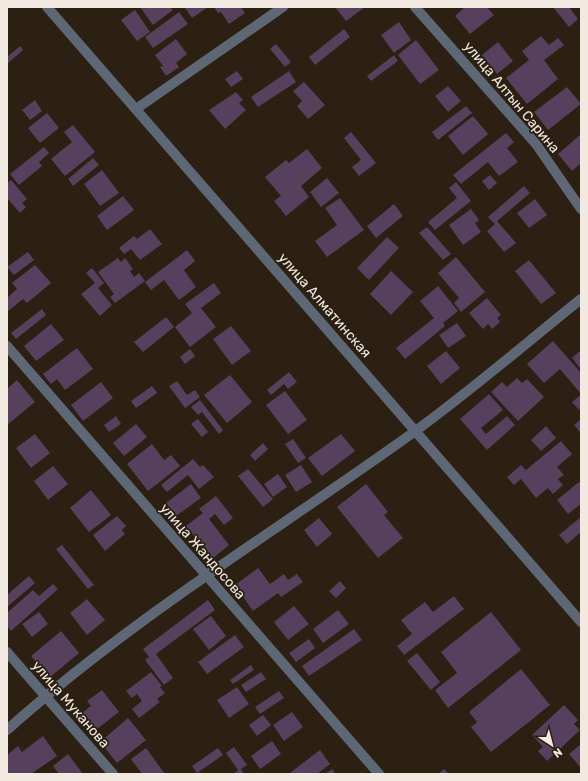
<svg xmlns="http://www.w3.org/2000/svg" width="588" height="781" font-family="Rubik,sans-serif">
<rect width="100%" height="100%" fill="#2b2012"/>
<path fill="#56405d" d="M140,7H170L173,10L153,25Z
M186,7H208L192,18L185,8Z
M214,7H241L245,13L229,24L221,12L218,13Z
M335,7H365L346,21Z
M465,7H487L494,15L470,34L455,16Z
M553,7H569L578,19L569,27Z
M135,10L150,32L137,41L121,20Z
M179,12L188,24L153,48L145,37Z
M399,22L411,40L394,53L381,35Z
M344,29L350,37L315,65L309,57Z
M541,36L549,45L558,38L564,45L544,60L558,79L527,104L506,78L529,60L522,51Z
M176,39L187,54L176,63L179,67L166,76L160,67L163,66L155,55Z
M416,40L439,70L420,84L398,55Z
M498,42L513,61L497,74L482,55Z
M276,44L291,62L285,67L270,49Z
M20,46L23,50L7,64V55L8,56Z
M394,55L398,61L371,81L367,76Z
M237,71L243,79L231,87L225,79Z
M289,71L296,82L258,107L251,97Z
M304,82L325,105L308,119L297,106L302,101L293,91Z
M448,86L461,101L448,112L435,96Z
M567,87L581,104L548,130L534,112Z
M236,92L243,100L239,103L246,110L225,129L209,110Z
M35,100L42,111L30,120L22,110Z
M466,106L472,113L438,140L432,132Z
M47,113L59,128L40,143L28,128Z
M473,116L488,134L463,155L448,136Z
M73,125L95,152L65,176L51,159L72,142L64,132Z
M351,132L376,163L359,176L352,167L361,160L344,138Z
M506,133L514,142L507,148L518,162L499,176L488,162L461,184L453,175Z
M581,134V163L572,171L558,154Z
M44,147L49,153L39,162L42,166L19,185L10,174Z
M307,149L322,168L301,186L309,197L286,216L274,201L281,196L265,177L286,160L289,163Z
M93,158L99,165L73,186L68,179Z
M102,170L119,193L100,206L84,184Z
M490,175L497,183L489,190L482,181Z
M327,178L339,193L321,207L310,192Z
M11,180L27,199L22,203L26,207L20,213L7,198V183Z
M456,182L471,201L435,230L428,222L457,198L449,188Z
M524,186L530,193L497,221L516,243L504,252L487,231L495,224L488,217Z
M123,196L134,210L107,230L97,216Z
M340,198L364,230L327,257L315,241L337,225L325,208Z
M535,199L547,215L529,228L517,213Z
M394,204L403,216L376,238L367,226Z
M471,209L479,220L475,223L481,232L463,245L449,225Z
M427,227L451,254L443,260L419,233Z
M150,229L162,244L140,260L131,249L124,254L119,248L134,236L137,239Z
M387,237L399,248L369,280L357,268Z
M187,250L195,261L184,270L196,287L179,300L164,280L151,290L145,282Z
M28,252L34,260L14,275L7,267Z
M456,257L485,292L461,312L454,303L459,298L438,273Z
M118,258L121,262L125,258L133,269L130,271L134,277L139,273L145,281L115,303L110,297L114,294L98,272Z
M529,260L556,293L541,304L515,271Z
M35,265L51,283L27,303L23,299L7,312V298L17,289L12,283Z
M92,268L104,283L98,288L112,305L100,316L81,294L95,283L86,273Z
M391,271L413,292L391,315L370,294Z
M214,283L221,293L201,308L216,327L190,347L175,327L192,313L185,304Z
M438,286L458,311L443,323L445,326L405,359L396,348L434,318L420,301Z
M487,298L501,315L497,318L500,322L492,329L488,324L483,329L469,313Z
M42,309L46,315L16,339L11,333Z
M166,317L174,327L143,352L134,342Z
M457,323L466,336L448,348L439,335Z
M51,324L64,340L36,361L24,346Z
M231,326L251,351L232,365L213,339Z
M553,341L581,373V394L560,369L544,383L527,364Z
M77,348L93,369L65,390L57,379L51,384L43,374Z
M190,349L195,356L185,364L180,357Z
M581,350V367L580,368L572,358Z
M446,351L460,368L441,384L427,366Z
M289,372L297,382L288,389L284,384L271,395L267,390Z
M230,375L252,402L227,423L204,395Z
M517,378L522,383L527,379L544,397L518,421L491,392L502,382L507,387Z
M17,380L35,402L7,425V389Z
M177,381L187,395L195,390L200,397L185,408L169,386Z
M101,382L113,398L83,421L71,405Z
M152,386L157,393L136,408L131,401Z
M285,391L307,420L288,434L266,405Z
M489,394L503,410L481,428L486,434L507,416L515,425L487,450L460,419Z
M581,395V408L579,410L572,402Z
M200,400L223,430L219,434L202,412L198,415L191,407Z
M116,416L121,424L109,432L104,425Z
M198,419L208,432L202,437L191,424Z
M581,419V433L574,425Z
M136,424L147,437L124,456L113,443Z
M546,426L556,438L541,451L531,440Z
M35,434L50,453L31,468L16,448Z
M341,434L355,451L322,476L308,458Z
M293,439L306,458L298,463L285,444Z
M561,441L572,454L557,467L564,475L558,479L563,485L553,494L548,488L536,498L521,479L514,485L507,477L521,465L526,470Z
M263,443L268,449L255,461L250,455Z
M152,444L164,460L171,455L180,466L148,491L127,464Z
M193,459L200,467L203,465L214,477L199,489L188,475L167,492L161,485Z
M301,465L312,482L296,492L285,475Z
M53,466L68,484L48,500L34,481Z
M248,469L273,499L263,507L238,476Z
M278,474L287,487L273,497L264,484Z
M579,482L581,484V504L568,514L557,500Z
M191,484L201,498L176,516L166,503Z
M366,484L388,512L384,515L403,538L378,558L337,507Z
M91,490L111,515L89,532L70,508Z
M216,496L233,518L224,525L215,514L209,519L229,545L212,559L186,526L203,513L199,509Z
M117,516L126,526L122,530L125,534L105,551L93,535Z
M581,517V532L567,544L559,535Z
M319,518L332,534L317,547L304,530Z
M62,545L94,585L88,589L56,549Z
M258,568L270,584L284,574L288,580L297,574L303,582L281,597L278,593L253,611L235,585Z
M29,576L35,583L7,607V595Z
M340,581L346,588L336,598L329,591Z
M53,584L58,589L11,631L7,626V613L33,590L39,596Z
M454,596L464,609L404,655L397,646L412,634L401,620L425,602L433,612Z
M87,599L105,620L87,635L70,613Z
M208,600L215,610L156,654L173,678L164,685L145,660L149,657L143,649Z
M294,606L309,624L288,640L274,622Z
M338,610L349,624L323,643L313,629Z
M39,612L48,624L32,637L22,624Z
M491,612L521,650L448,708L435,690L457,673L441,652Z
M211,616L226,636L209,650L193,629Z
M354,629L362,640L309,676L302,666Z
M61,631L79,653L49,678L31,656Z
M235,635L244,647L207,674L198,662Z
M309,639L315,648L296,662L289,653Z
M417,653L440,682L431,690L407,661Z
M251,665L254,670L233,684L230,680Z
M521,669L550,705L491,752L471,727L477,722L469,712Z
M151,672L162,686L160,687L165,693L157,699L160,702L139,718L132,709L142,701L137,694L132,698L126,691Z
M261,672L266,679L246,692L241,685Z
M237,687L249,704L229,718L217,700Z
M102,690L119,712L93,732L79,715L91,706L87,701Z
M279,691L284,698L260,714L255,707Z
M564,705L578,720L574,724L580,730L547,761L538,751L543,747L532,735Z
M292,712L303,727L284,741L273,725Z
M263,715L271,725L257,736L249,725Z
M128,718L146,740L117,763L100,742Z
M43,736L57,756L31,774H7V755L18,746L22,752Z
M272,741L281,754L260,769L251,756Z
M581,744V768L569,754Z
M234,747L247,765L241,769L244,774H233L238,770L226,753Z
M146,748L165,774H142L131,759Z
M218,748L223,755L197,773L192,766Z
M320,750L330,764L317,774H292L291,772Z
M68,754L83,774H59L53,766Z
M332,769L336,774H325Z
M444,769L449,774H438Z"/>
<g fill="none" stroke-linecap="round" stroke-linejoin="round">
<path stroke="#5e6775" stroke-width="10" d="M415,7L536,144L581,209
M136,109L283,7
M7,346L379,774
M7,652L113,774
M7,730C133,617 278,530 414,432C472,390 526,343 581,299"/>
<path stroke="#5e6775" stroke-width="10" d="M47,7L581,622"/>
</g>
<g text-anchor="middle" stroke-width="3.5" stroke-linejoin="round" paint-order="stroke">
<g font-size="14" fill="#f2eae1" stroke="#2b2012">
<text transform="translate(512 97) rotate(50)" y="5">улица Алтын Сарина</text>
<text transform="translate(325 305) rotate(49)" y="5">улица Алматинская</text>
<text transform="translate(203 551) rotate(49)" y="5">улица Жандосова</text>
<text transform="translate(71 704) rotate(49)" y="5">улица Муканова</text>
</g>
</g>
<rect width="588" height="781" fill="none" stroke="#f2eae1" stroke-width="16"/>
<g transform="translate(552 745) rotate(144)" stroke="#2b2012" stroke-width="3" paint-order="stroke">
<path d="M0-3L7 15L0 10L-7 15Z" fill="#f2eae1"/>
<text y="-6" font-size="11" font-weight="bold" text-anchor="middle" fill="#f2eae1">N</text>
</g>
</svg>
